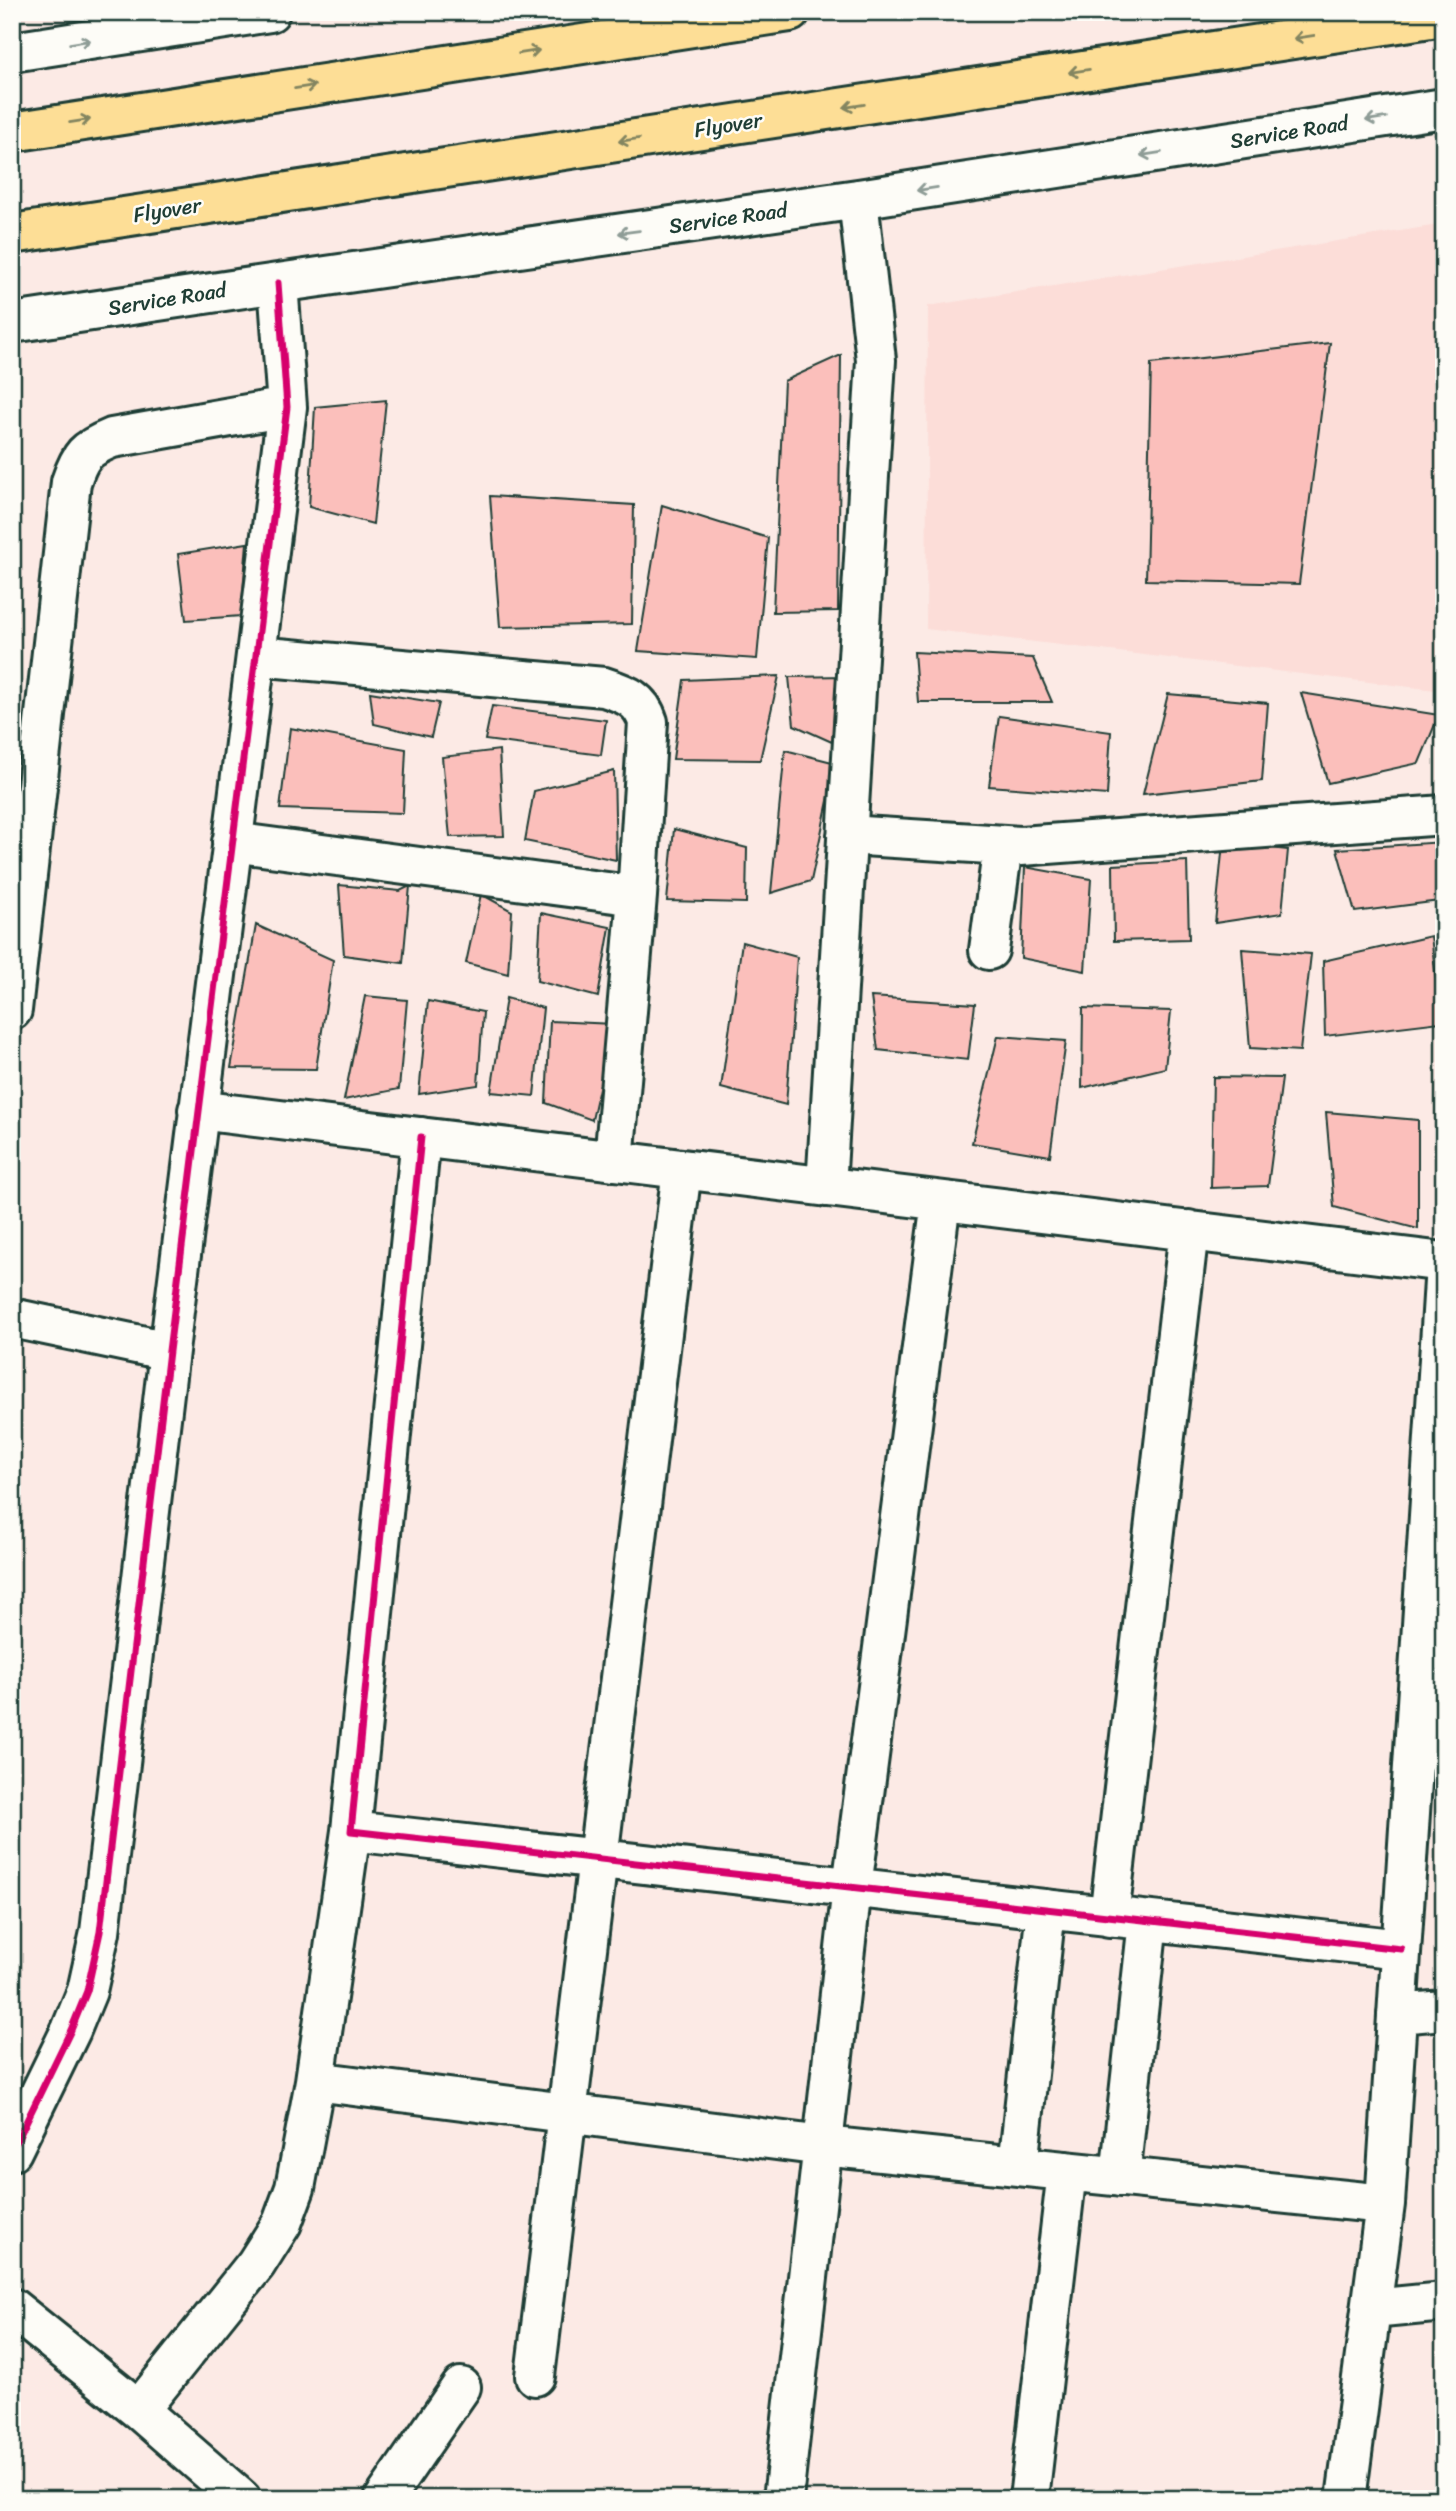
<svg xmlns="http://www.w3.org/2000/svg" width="1456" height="2511" font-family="Sriracha,sans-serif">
<rect width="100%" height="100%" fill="#fceae5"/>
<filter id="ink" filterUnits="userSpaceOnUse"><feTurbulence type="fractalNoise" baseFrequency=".0143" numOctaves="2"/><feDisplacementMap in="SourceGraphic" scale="14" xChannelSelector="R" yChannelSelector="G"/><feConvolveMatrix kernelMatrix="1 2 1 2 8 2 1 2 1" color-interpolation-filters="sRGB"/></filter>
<g filter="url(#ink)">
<path fill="#fcddd8" d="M1444,224V691L926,629L928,306Z"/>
<path fill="#fbbfbb" stroke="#1f3d34" stroke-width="2" d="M1330,343L1299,584L1146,580L1151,364Z
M841,355L838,611L773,612L784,381Z
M386,400L373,524L309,507L315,407Z
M490,496L634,505L632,624L500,627Z
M662,505L768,538L757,659L638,651Z
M247,543L241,616L186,620L178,554Z
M914,652L1033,658L1052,702H918Z
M779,676L760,760L673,759L684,680Z
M845,676L834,743L794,725L789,677Z
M370,692L439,703L431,737L374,724Z
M1301,693L1439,715L1419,763L1328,783Z
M1168,694L1268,703L1262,781L1143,794Z
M492,706L606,720L601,755L485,740Z
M999,716L1111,732L1107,795L989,786Z
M290,728L406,749L403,813L280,809Z
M499,750L504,836L450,837L442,757Z
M785,750L836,763L811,881L771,893Z
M614,771L616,860L525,841L534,791Z
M674,829L747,848L746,903L667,901Z
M1444,842L1439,901L1355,912L1337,849Z
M1223,843L1288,850L1282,913L1215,923Z
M1187,861L1189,939L1114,941L1113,865Z
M1025,867L1091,879L1085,971L1021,958Z
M339,885L400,891L410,886L403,963L344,955Z
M481,894L512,911L508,974L466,963Z
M541,913L610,927L598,997L537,981Z
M256,925L333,960L316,1069L231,1068Z
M1431,936L1441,1022L1325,1036L1323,961Z
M742,942L797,957L786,1105L721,1088Z
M1242,949L1311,954L1300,1051L1250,1048Z
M365,996L407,1000L399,1089L344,1100Z
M871,997L975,1004L968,1060L878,1050Z
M506,998L543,1008L534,1096L491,1092Z
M428,1001L483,1012L478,1085L419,1094Z
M1083,1008L1171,1011L1165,1068L1082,1088Z
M550,1021L613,1024L592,1120L546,1103Z
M998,1036L1066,1041L1050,1156L972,1143Z
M1213,1077L1282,1078L1268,1186L1211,1188Z
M1326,1112L1418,1120V1229L1334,1207Z"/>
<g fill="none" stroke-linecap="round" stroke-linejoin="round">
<defs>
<path id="minor" d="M12,52L270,12
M12,323L278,283L858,199L1444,108
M256,656L604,687C626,694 641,699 648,722L637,896L614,1161
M847,835L1021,846L1444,815
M232,842L637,896
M989,950L1003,845
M12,1010L71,482C80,455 85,449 112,438L287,407
M198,1110L1444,1262
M421,1137L351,1831L1401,1949
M826,1187L876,360L858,199
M12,1318L169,1351
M351,1831L315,2081L823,2146L1385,2204
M1109,1917L1189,1230
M1397,2014L1444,2010
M12,2151L71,2030L87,1991L100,1932L169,1351L287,407L278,283
M1018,2166L1046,1909
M1120,2177L1148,1921
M12,2308L139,2410L241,2499
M1372,2309L1444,2302
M535,2376L682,1169
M139,2410L256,2264L282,2223L295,2188L315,2081
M384,2499L461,2387
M783,2499L852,1887L941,1201
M1029,2499L1067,2171
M1346,2499L1385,2204L1444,1281"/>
<path id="highway" d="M12,132L790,12
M12,234L1444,16"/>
</defs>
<use href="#minor" stroke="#1f3d34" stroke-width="44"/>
<use href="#highway" stroke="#1f3d34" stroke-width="44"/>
<use href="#minor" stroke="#fdfcf7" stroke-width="38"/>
<use href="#highway" stroke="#fdde96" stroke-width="38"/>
<defs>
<path id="cycleway" d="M421,1137L351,1831L1401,1949
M12,2151L71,2030L87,1991L100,1932L169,1351L287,407L278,283"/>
</defs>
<use href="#cycleway" stroke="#fdfcf7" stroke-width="11"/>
<use href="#cycleway" stroke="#d6006c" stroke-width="7"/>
</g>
<defs><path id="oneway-shaft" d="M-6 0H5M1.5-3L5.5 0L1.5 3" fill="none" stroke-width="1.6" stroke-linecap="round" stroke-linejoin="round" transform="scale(1.75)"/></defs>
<g stroke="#838560">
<use href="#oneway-shaft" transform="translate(1304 37) rotate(171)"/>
<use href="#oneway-shaft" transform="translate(529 52) rotate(-9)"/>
<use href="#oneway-shaft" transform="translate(1079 71) rotate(171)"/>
<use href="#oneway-shaft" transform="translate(305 87) rotate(-9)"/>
<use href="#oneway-shaft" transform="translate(854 106) rotate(171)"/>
<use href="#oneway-shaft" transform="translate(80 121) rotate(-9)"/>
<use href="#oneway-shaft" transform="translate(629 140) rotate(171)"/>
</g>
<g stroke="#8e9c96">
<use href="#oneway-shaft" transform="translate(80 42) rotate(-9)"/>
<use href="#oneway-shaft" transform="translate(1376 119) rotate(171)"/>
<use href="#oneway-shaft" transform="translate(1151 154) rotate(171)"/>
<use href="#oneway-shaft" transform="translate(927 189) rotate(171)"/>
<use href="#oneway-shaft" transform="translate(629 232) rotate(172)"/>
</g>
</g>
<g text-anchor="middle" stroke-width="5" stroke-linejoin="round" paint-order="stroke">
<g font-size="21" fill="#1f3d34" stroke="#fdfcf7">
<text transform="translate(728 125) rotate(-9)" y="7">Flyover</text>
<text transform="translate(1289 132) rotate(-9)" y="7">Service Road</text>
<text transform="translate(167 210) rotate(-9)" y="7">Flyover</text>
<text transform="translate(728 218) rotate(-8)" y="7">Service Road</text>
<text transform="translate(167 299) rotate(-9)" y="7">Service Road</text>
</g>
</g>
<rect width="1456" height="2511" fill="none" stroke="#fdfcf7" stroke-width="42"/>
<rect x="21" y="21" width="1414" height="2469" fill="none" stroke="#1f3d34" stroke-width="2.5" filter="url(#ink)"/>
</svg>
